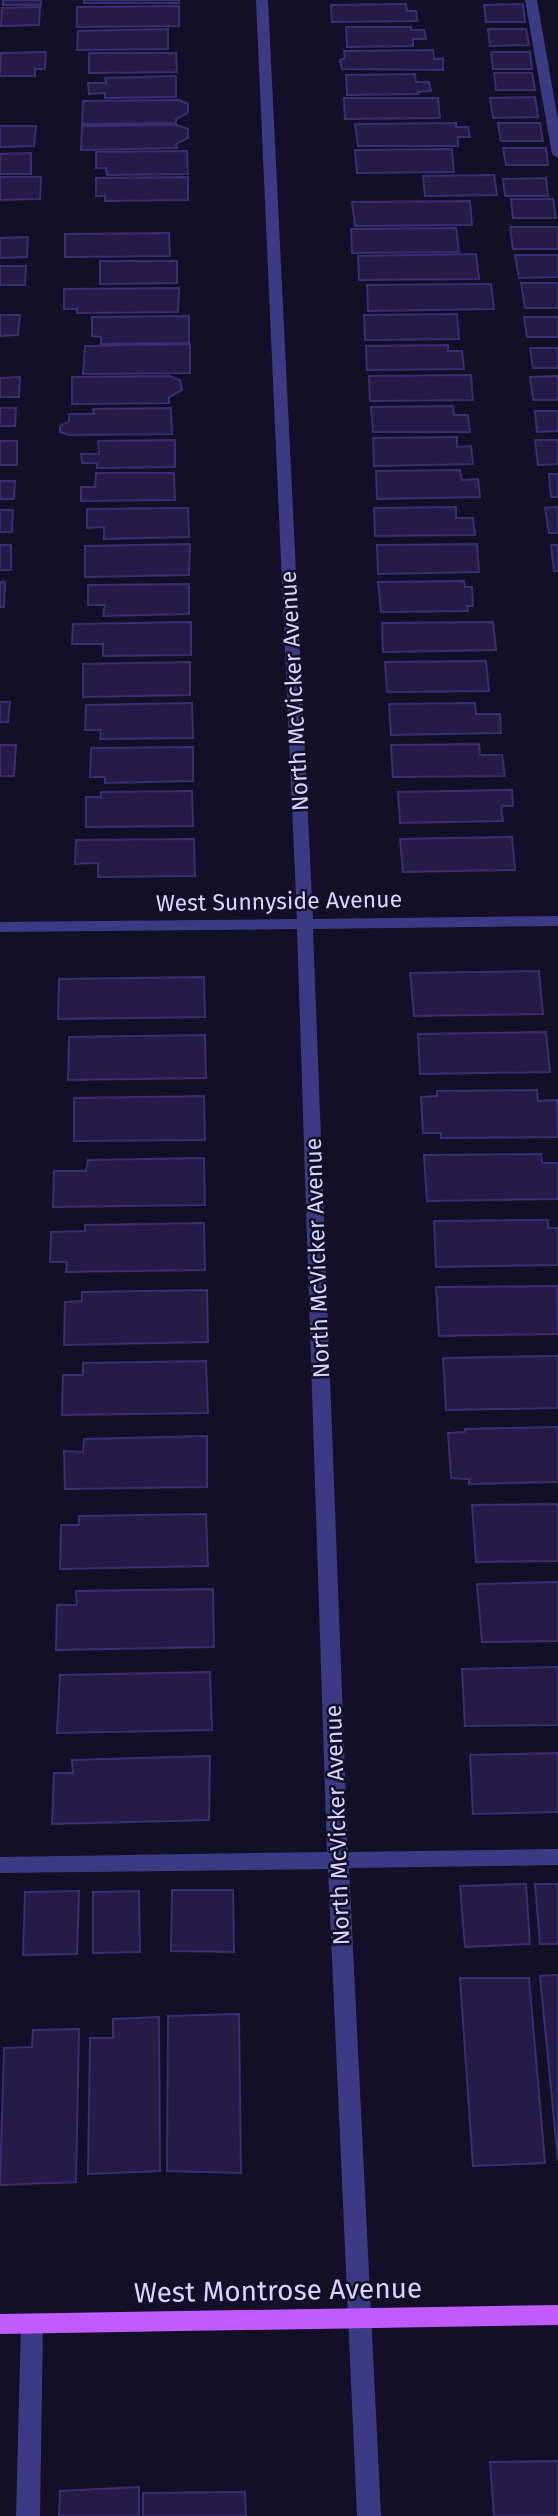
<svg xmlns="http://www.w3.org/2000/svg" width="558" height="2516" font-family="'Fira Sans',sans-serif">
<rect width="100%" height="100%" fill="#130f26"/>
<path fill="#241b47" stroke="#3b2d73" stroke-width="2" d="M3,0H41V5H3Z
M84,0H179V3H84Z
M406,4L407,11H416L417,21L332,22L331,5Z
M523,4L525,22H486L484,5Z
M179,6V26L77,27V7Z
M40,7L39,25L1,26L2,8Z
M346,27H411V30H424L426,39H413V46L347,47Z
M168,29V49L77,50L78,31Z
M488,29H526L529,45L490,46Z
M433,50L434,59L443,58V70L342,69L340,60L345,58L344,51Z
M46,52L45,69H35V76H0L1,53Z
M491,52H530L532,69H493Z
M89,53H176L177,72L89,73Z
M494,73H532L535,90H496Z
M415,74L416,82H429L431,91L418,92V94L347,95L346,75Z
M176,76V97L105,98V93L89,94L88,83H106L105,78Z
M535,97L538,117L493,118L490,98Z
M344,98H438L440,118L345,119Z
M179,100L188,104V113L176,119V123L82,124L83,101Z
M456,123V127H468L470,137H458V146H358L355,124Z
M498,123H540L543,141H501Z
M177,125L188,129V138L176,144L177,148L81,150L82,126Z
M0,126H36L34,146L0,147Z
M503,148H546L548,165H506Z
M452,149L454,172L357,173L355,150Z
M187,151L188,174L107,175L106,168H96V152Z
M31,153V174H0V154Z
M494,175L497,195L425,196L423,176Z
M0,177H41L40,199L0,200Z
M188,177V200L105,201V196H96V178Z
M546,178L548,196H505L503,179Z
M511,199H553L556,218H513Z
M470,201L472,225L355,226L352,202Z
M510,227H558V249H513Z
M456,228L459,252L352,253L351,229Z
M169,233L170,256L65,257V234Z
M28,237L27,257L0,258V238Z
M476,254L479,279L359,280L358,256Z
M515,255H558V277L519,278Z
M100,261H177V283L100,284Z
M0,266H26L25,285H0Z
M521,283H558V308H525Z
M491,284L494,309L368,311L367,285Z
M179,288L178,312L77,313V309H64V289Z
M457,314L459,339L365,340L364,315Z
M0,315H20L18,335L0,336Z
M189,316V343L101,344V337L92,336V317Z
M524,317H558V337H527Z
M190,344V373L83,374L85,346Z
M448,345V351H462L464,369L367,370L366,346Z
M530,348H558V368H533Z
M471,375L473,400L370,401L369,376Z
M169,376L180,380L182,390L169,397V403L72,404V377Z
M558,376V400H533L530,377Z
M20,377L19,397H0V378Z
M453,406L454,415H468L470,432H373L371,407Z
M0,408H16L15,426H0Z
M171,408L172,434L69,435L60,432V426L69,421V414H94L93,409Z
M535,411H558V431L537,432Z
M457,437V447L471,446L473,464L374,466L373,438Z
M175,440V467L97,468V463H82L81,454H99L98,441Z
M535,440H558V464L538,465Z
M0,441H17V465H0Z
M460,470L462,480L478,479L480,497L377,499L376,471Z
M96,473H174L175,500L81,501V487H95Z
M549,474H558V497H551Z
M0,481H15L14,499H0Z
M456,507V518H473L475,535L375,536L374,508Z
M558,507V533H549L545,508Z
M188,508L189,537L104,539V527L87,528V509Z
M0,510H13L12,532H0Z
M190,544L189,575L85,577V546Z
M477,544L479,572L378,574L377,545Z
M0,545H11V570H0Z
M551,545H558V571H554Z
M464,581L465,587H472L473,606H467L468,611L381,612L378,582Z
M0,582H5L4,607H0Z
M189,584V614L103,616L105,605H88V585Z
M191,622V655L103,656V644H72L73,624Z
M493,622L496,650L383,652L382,623Z
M486,661L489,691L387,692L385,662Z
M190,662V695L83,697V664Z
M0,702H10L8,722H0Z
M192,703L193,738L100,739L101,730H85L86,705Z
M475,703L476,714H500L501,733L391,735L389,704Z
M479,744L480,755H502L505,776L393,777L391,745Z
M0,745H16L14,776H0Z
M193,747V781L105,783V777H90L91,748Z
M512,790L513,806H501L503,821L400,823L398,792Z
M192,791L193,826L86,827V797H101V792Z
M512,837L515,870L403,872L400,839Z
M194,839L195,876L98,877V863L75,864L76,840Z
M539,971L543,1014L414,1016L410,973Z
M204,977L205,1017L58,1019L59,979Z
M546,1032L550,1072L420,1074L418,1034Z
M205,1035L206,1078L68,1080L69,1037Z
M537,1090L538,1101L557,1100L558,1137L441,1138V1133H423L421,1097L437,1096V1091Z
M204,1096L205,1140L74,1141V1098Z
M541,1154L542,1163H558V1199L427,1201L424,1155Z
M204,1158L205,1205L53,1207L54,1171H86L88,1160Z
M548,1220V1228H558V1265L436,1267L434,1221Z
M204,1223L205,1270L66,1272L67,1262H50L51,1232L85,1231V1225Z
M557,1286L558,1334L439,1336L436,1287Z
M207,1290L208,1342L64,1345L65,1302L82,1301V1292Z
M558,1356V1408L446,1410L443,1358Z
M206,1361L208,1413L62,1415L63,1375H83V1363Z
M558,1427V1482L469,1484V1479L451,1478L448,1433L465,1432V1429Z
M207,1436V1487L65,1489L64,1451L83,1452L84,1439Z
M558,1504V1561L476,1562L472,1505Z
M206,1514L208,1566L60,1569L61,1525H79V1516Z
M558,1582V1641L482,1642L477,1584Z
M213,1589L214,1647L56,1650L57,1605H77L76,1591Z
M558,1667V1725L465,1726L462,1669Z
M210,1672L212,1730L57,1733L60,1675Z
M558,1753V1812L473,1814L470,1755Z
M210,1756L209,1820L52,1824L54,1773H73L72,1760Z
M526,1884L530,1944L465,1947L460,1886Z
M535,1884H558V1944H540Z
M172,1890H233L234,1952L171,1951Z
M79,1891L77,1954L23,1955L25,1892Z
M139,1891L140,1952L93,1953V1892Z
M558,1975V2161L540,1976Z
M460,1978H529L545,2163L473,2166Z
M239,2014L241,2173L167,2171L168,2016Z
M159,2017L160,2171L88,2174L90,2038H113V2019Z
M79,2029L76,2182L0,2185L4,2048L32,2047L33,2030Z
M558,2461V2516H494L490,2462Z
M139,2487V2516H59L60,2491Z
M245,2492L246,2516H143V2493Z"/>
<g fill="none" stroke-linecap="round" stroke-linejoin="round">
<path fill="#3d3a85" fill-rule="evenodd" d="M256,0H268L313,919L558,916V926L313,929L348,1852L558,1849V1865L349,1868L381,2516H357L328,1869L0,1873V1857L327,1852L297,929L0,932V922L297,919Z
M525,0H537L558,120V158L552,154Z
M32,2314L40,2317L43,2324L40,2516H16L21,2324L24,2317Z"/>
<path fill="#c25bff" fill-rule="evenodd" d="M558,2305V2325L0,2334V2314Z"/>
</g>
<g text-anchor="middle" stroke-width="5" stroke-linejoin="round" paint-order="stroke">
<g font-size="23" fill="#d9d4ff" stroke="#130f26">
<text transform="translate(294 691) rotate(-93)" y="8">North McVicker Avenue</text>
<text transform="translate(279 901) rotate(-1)" y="8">West Sunnyside Avenue</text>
<text transform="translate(317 1258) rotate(-92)" y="8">North McVicker Avenue</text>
<text transform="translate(337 1825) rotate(-92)" y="8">North McVicker Avenue</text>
</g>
<g font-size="28" fill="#d9d4ff" stroke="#130f26">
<text transform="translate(278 2290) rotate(-1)" y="10">West Montrose Avenue</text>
</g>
</g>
</svg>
